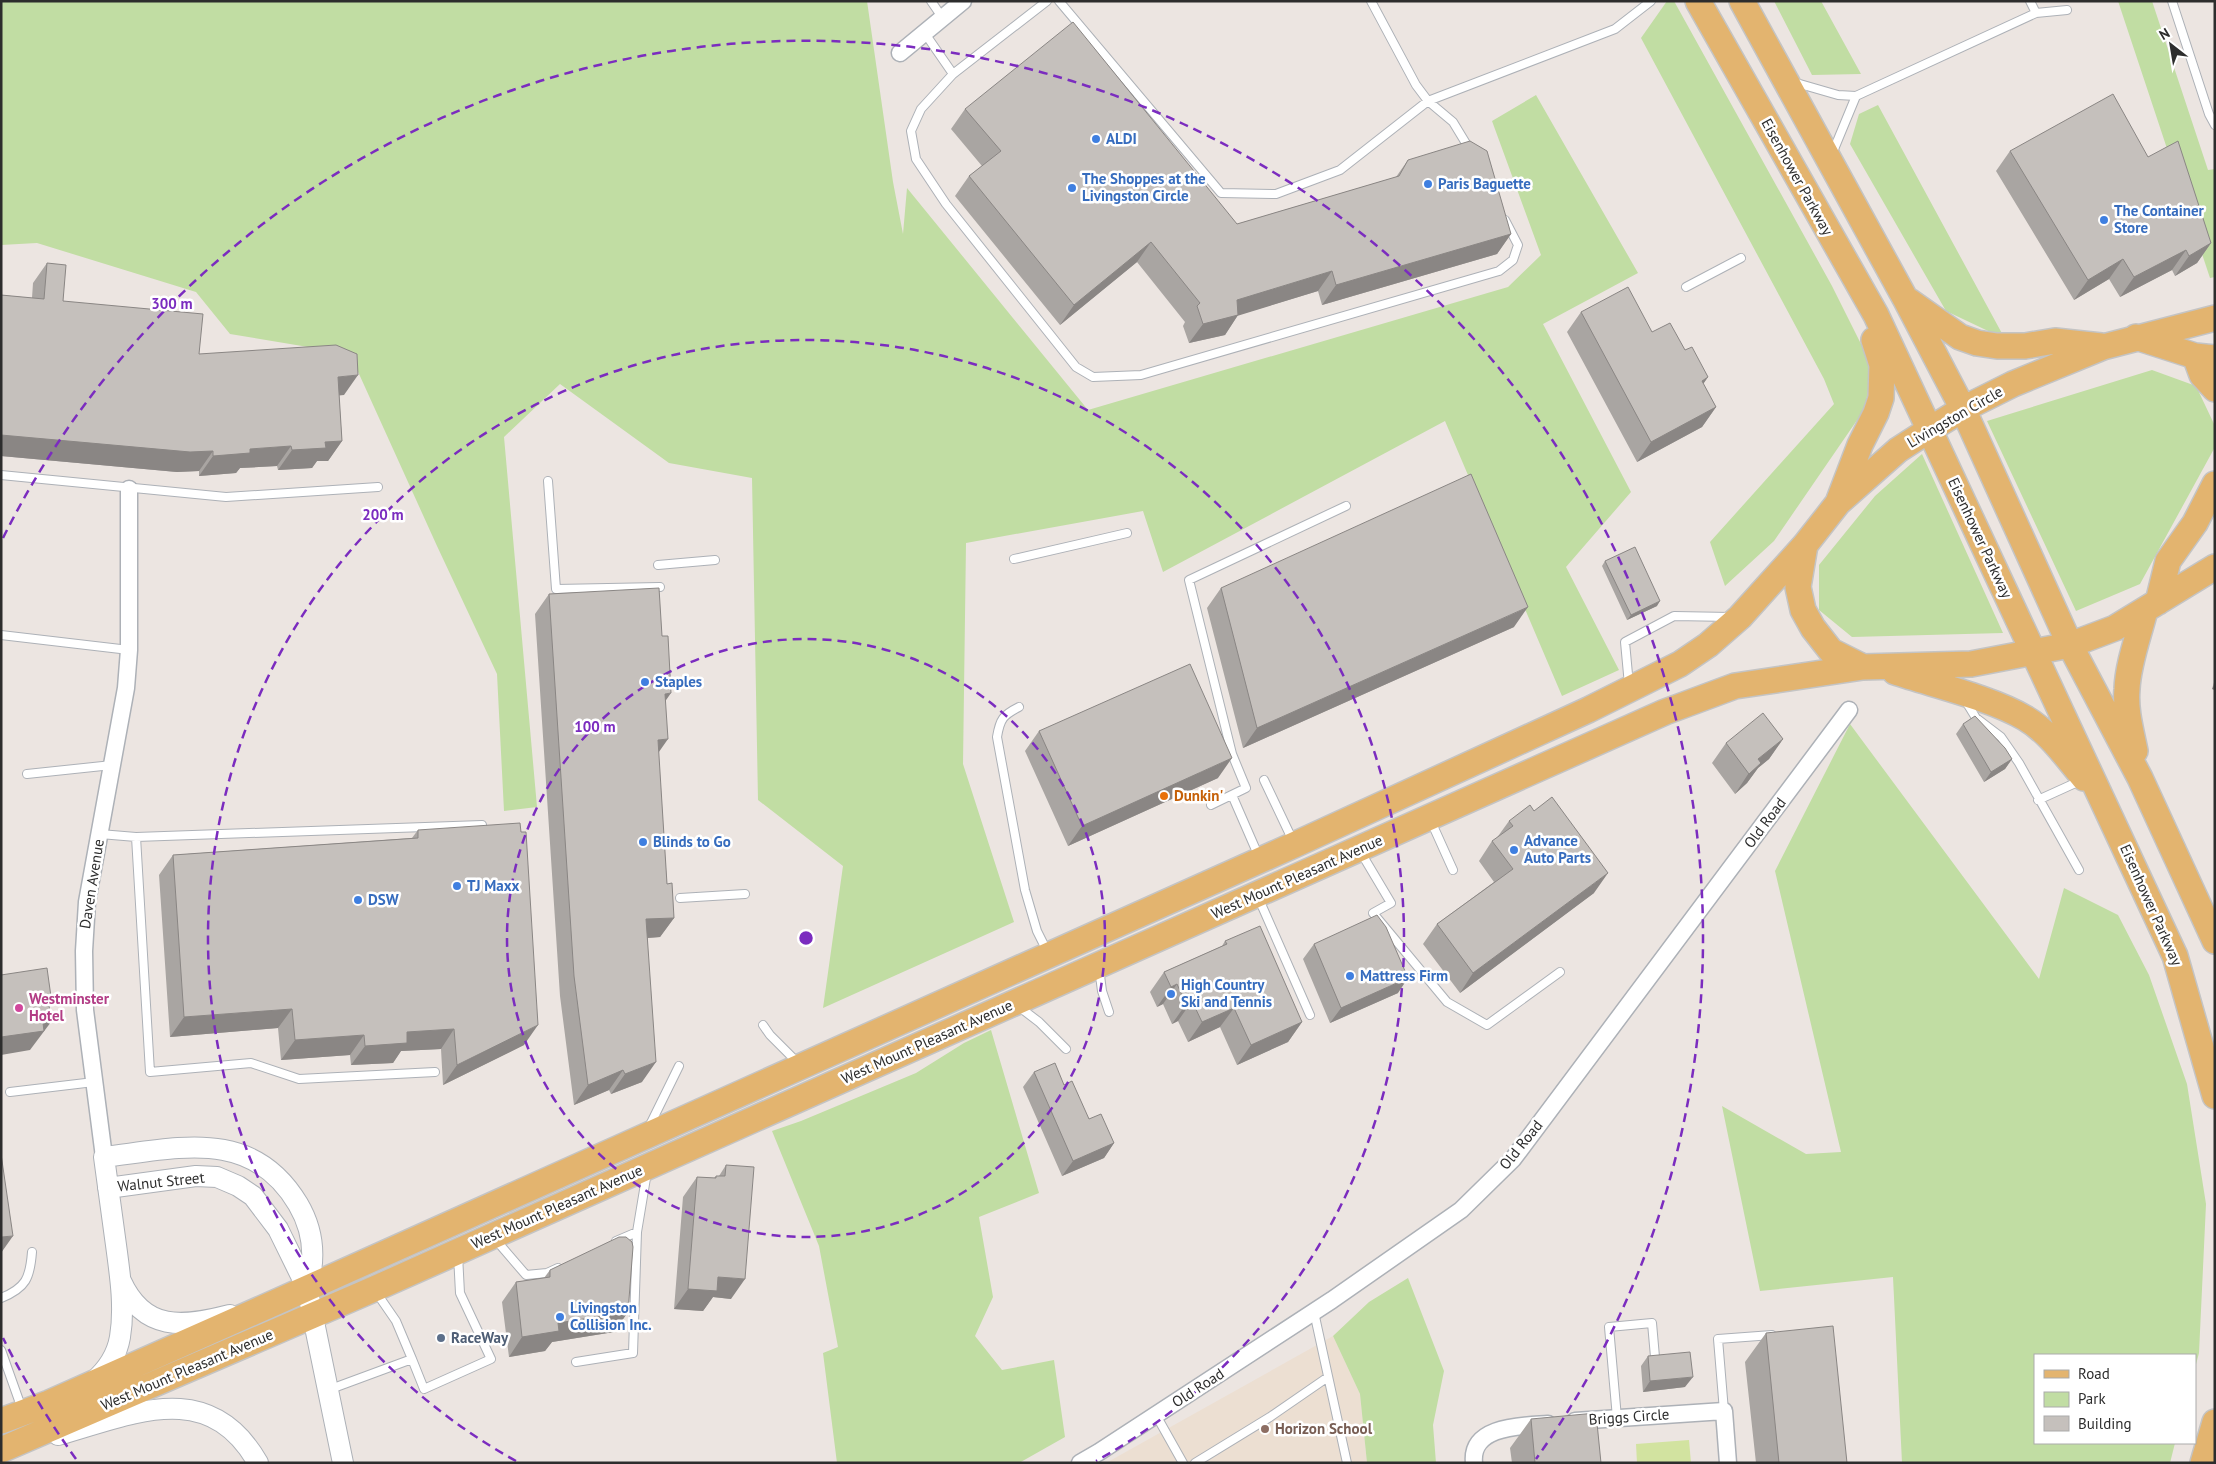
<svg xmlns="http://www.w3.org/2000/svg" width="2216" height="1464" font-family="'PT Sans',sans-serif">
<rect width="100%" height="100%" fill="#ece5e1"/>
<path fill="#ecdfd2" d="M1333,1336L1360,1394L1367,1463H1106Z"/>
<path fill="#c1dda3" d="M1,1H867L893,182L903,234L907,188L1088,410L1508,287L1541,255L1492,121L1536,95L1638,273L1543,324L1631,492L1566,567L1619,670L1562,696L1445,421L1163,572L1143,511L966,543L963,764L1014,922L823,1008L843,866L758,800L752,478L669,463L560,384L504,437L537,807L504,811L497,674L437,546L350,354L230,334L196,292L37,243L1,245Z
M1667,1H1674L1832,286L1873,368L1864,410L1774,541L1725,586L1710,542L1834,404L1824,379L1641,38Z
M1774,1H1821L1861,74L1812,75Z
M2118,1H2152L2208,170L2215,169V277L2210,278Z
M1878,105L2005,339L1946,311L1850,144L1859,114Z
M2152,370L2196,386L2215,426V447L2140,584L2076,611L1987,421Z
M1922,454L2003,633L1852,637L1819,610V565L1875,496Z
M1850,724L2039,979L2064,888L2118,915L2149,975L2187,1084L2206,1204L2199,1353L2195,1368V1355H2035V1443H2175L2170,1463H1902L1893,1277L1760,1291L1722,1106L1806,1154L1841,1152L1775,871Z
M991,1030L1039,1193L979,1217L993,1297L975,1336L1002,1370L1054,1360L1065,1437L1019,1463H837L823,1353L838,1347L819,1246L772,1131L801,1121L916,1073L964,1043Z
M1408,1278L1444,1371L1433,1425L1436,1463H1367L1360,1394L1333,1336L1369,1302Z"/>
<path fill="#d2e3a0" d="M1689,1440L1691,1463H1637L1636,1444Z"/>
<g fill="none" stroke-linecap="round" stroke-linejoin="round">
<defs>
<path id="service" d="M931,1L942,17
M1047,1L953,74L921,109L911,131L916,159L946,204L1076,367L1093,377L1141,375L1499,271L1513,260L1518,245L1505,220
M1059,1L1221,193L1276,194L1340,170L1428,101L1615,29L1651,1
M1371,1L1416,85L1428,101L1453,122L1470,150
M2030,1L2036,13
M2172,1L2209,114L2215,125
M924,32L953,74
M1793,82L1838,95L1856,96L2036,13L2067,10
M1832,154L1856,96
M1686,287L1741,258
M1,475L226,497L378,487
M548,481L556,589L660,587
M1014,559L1127,533
M658,565L715,560
M1,635L129,650
M1629,685L1625,642L1674,616L1731,617
M1965,700L1976,718L2001,737L2019,763L2079,870
M1019,707C1003,715 1000,719 997,737L1025,890L1037,931L1048,953
M27,774L112,765
M1264,780L1293,841
M1232,795L1259,857
M2038,800L2082,780
M1211,805L1246,788L1232,754L1189,580L1346,506
M1430,819L1453,870
M100,834L136,837L482,825
M136,837L150,1072L251,1063L299,1079L435,1072
M1360,851L1391,903L1373,913L1447,1002L1487,1025L1560,972
M1258,897L1310,1015
M680,898L745,894
M1099,968L1102,991L1109,1012
M1018,1006L1039,1022L1066,1049
M763,1025L770,1035L798,1063
M10,1092L94,1082
M649,1127L679,1066
M637,1232L647,1172
M495,1239L526,1275L547,1273L558,1268
M1,1298C26,1288 30,1278 32,1252
M1314,1312L1347,1463
M1,1350L22,1409
M412,1359L424,1389L491,1359L460,1293L458,1255
M576,1362L633,1353L637,1232L616,1241
M328,1390L412,1359L396,1321L376,1292
M1724,1411L1718,1339L1772,1335
M1156,1415L1183,1463
M1617,1418L1609,1327L1652,1323L1655,1357
M1195,1463L1270,1417L1328,1377"/>
<path id="minor" d="M900,53L963,1
M104,1157L85,1010L84,951L87,902L126,688L129,650V489
M1575,1421L1724,1411L1728,1463
M1080,1463L1099,1452L1332,1300L1461,1210L1513,1159L1849,710
M1474,1463C1470,1425 1523,1426 1548,1424"/>
<path id="tertiary" d="M108,1188L196,1176L217,1177L238,1186L253,1196L278,1229L307,1288L343,1463
M121,1281C144,1332 183,1327 230,1315
M93,1382C107,1370 117,1355 120,1337C125,1307 120,1275 116,1245C112,1216 108,1187 104,1157C179,1148 252,1127 298,1204C314,1231 316,1259 307,1288
M58,1435C133,1414 209,1377 258,1463"/>
<path id="primary" d="M1698,1L1876,315L2175,956L2215,1096
M1742,1L1906,300L1963,409L2070,645L2140,778L2215,941
M1909,301L1960,337L1977,343L1997,346H2025L2055,341L2101,346
M2136,337L2195,356L2215,358
M2195,356L2202,375L2215,389
M1839,500L1860,445L1876,413L1881,398L1882,365L1874,340
M1805,545L1798,587L1803,610L1813,628L1831,651L1863,667
M2158,602L2168,561L2195,523L2215,484
M1895,672C1934,685 1991,698 2025,718C2049,732 2066,757 2084,778
M2135,751C2131,731 2125,710 2127,689C2128,663 2139,635 2145,610
M1,1421L49,1403L281,1300L1294,845L1588,710L1680,664L1708,645L1740,617L1805,545L1838,503L1898,450L1929,430L1963,409L2013,384L2103,347L2215,318
M1,1450L374,1289L1665,712L1735,686L1863,667L1971,664L2070,645L2115,628L2215,567
M2203,1463L2215,1422"/>
</defs>
<use href="#service" stroke="#adb1b7" stroke-width="10"/>
<use href="#minor" stroke="#adb1b7" stroke-width="19"/>
<use href="#tertiary" stroke="#adb1b7" stroke-width="22"/>
<use href="#primary" stroke="#c4c4c4" stroke-width="28"/>
<use href="#service" stroke="#fff" stroke-width="8"/>
<use href="#minor" stroke="#fff" stroke-width="16"/>
<use href="#tertiary" stroke="#fff" stroke-width="20"/>
<use href="#primary" stroke="#e3b46f" stroke-width="25"/>
</g>
<path fill="#a9a5a2" d="M965,109L1237,224L1396,177L1408,160L1511,234L1497,254L1322,305L1318,291L1238,315L1225,335L1189,343L1183,326L1185,322L1137,262L1060,325L955,196L969,176L982,166L951,129Z
M2010,151L2148,157L2211,243L2197,263L2175,276L2172,270L2120,297L2109,279L2074,300L1996,171Z
M47,263L63,301L199,354L344,395H339L342,441L328,461H317L312,468L278,470L277,466L240,468L236,473L199,476V471L177,472L1,456V295L32,298L33,283Z
M1581,312L1652,332L1685,350L1708,377L1703,384L1716,407L1702,427L1637,462L1567,332Z
M1605,561L1657,606L1627,620L1602,566Z
M1221,588L1514,627L1243,748L1207,608Z
M549,594L662,636L665,701L658,753L667,884L674,918L660,937L648,938L642,1082L611,1094L609,1090L574,1105L560,996L535,614Z
M2215,679V690L2212,689Z
M1963,724L2012,759L2005,769L1984,782L1956,734Z
M1039,731L1218,778L1068,846L1025,751Z
M1783,739L1769,759L1758,768L1747,783L1735,794L1712,763L1726,743Z
M1509,821L1594,893L1460,993L1423,944L1437,924L1494,882L1479,861L1492,841L1496,839Z
M418,830L524,1045L443,1085L441,1049L401,1051L393,1063L351,1065L350,1055L281,1060L278,1028L170,1037L159,875L173,855L412,838Z
M1225,941L1302,1022L1288,1042L1237,1065L1220,1027L1188,1042L1178,1021L1172,1024L1163,1004L1157,1007L1150,992L1164,972L1222,946Z
M1314,944L1398,993L1330,1023L1303,959Z
M1034,1072L1064,1085L1089,1119L1114,1143L1104,1158L1062,1176L1023,1087Z
M726,1165L731,1299L713,1297L703,1311L674,1309L683,1197L697,1177L714,1178L716,1176H719Z
M550,1270L628,1312L614,1332L552,1342L545,1351L509,1357L502,1302L516,1282L544,1278Z
M1766,1333L1847,1463H1756L1745,1362Z
M1648,1356L1685,1387L1643,1392L1641,1366Z
M1531,1419L1601,1463H1512L1510,1448Z"/>
<path fill="#8a8684" d="M1511,234L1497,254L1322,305L1336,285Z
M1151,242L1137,262L1060,325L1074,305Z
M2211,243L2197,263L2175,276L2189,256Z
M2186,250L2172,270L2120,297L2134,277Z
M2123,259L2109,279L2074,300L2088,280Z
M1332,271L1318,291L1237,316L1238,315L1225,335L1189,343L1203,324L1237,300Z
M358,375L344,395L324,397L338,377Z
M1708,377L1694,397L1702,381Z
M1716,407L1702,427L1637,462L1651,442Z
M1,435L213,451L199,471L177,472L1,456Z
M342,441L328,461H317L312,468L278,470L292,450L325,442Z
M291,446L277,466L240,468L236,473L199,476L213,456L250,449Z
M1660,601L1657,606L1627,620L1631,615Z
M1528,607L1514,627L1243,748L1257,728Z
M2215,684V690L2212,689Z
M671,693L657,713L665,694Z
M668,739L654,759L658,740Z
M1783,739L1769,759L1758,768L1747,783L1735,794L1758,759Z
M1232,758L1218,778L1068,846L1082,826Z
M2012,759L2005,769L1984,782L1991,772Z
M1608,873L1594,893L1460,993L1473,973Z
M674,918L660,937L633,939L646,919Z
M1408,978L1398,993L1330,1023L1341,1008Z
M1177,984L1163,1004L1157,1007L1171,987Z
M1192,1001L1178,1021L1172,1024L1186,1004Z
M1234,1008L1220,1027L1188,1042L1202,1022Z
M292,1009L278,1028L170,1037L184,1017Z
M51,1022L30,1050L1,1055V1037L43,1023Z
M1302,1022L1288,1042L1237,1065L1251,1045Z
M538,1025L524,1045L443,1085L457,1065Z
M454,1029L441,1049L401,1051L393,1063L351,1065L365,1046L407,1032Z
M364,1035L350,1055L281,1060L295,1040Z
M656,1062L642,1082L611,1094L625,1074Z
M623,1070L609,1090L574,1105L588,1085Z
M1114,1143L1104,1158L1062,1176L1073,1161Z
M13,1236L1,1253V1237Z
M718,1277L745,1279L731,1299L713,1297L703,1311L674,1309L688,1289Z
M628,1312L614,1332L552,1342L545,1351L509,1357L522,1337L558,1323Z
M1693,1377L1685,1387L1643,1392L1650,1381Z"/>
<path fill="#c5c0bc" stroke="#8a8684" d="M1073,22L1237,224L1399,176L1408,160L1470,141L1487,151L1511,234L1336,285L1332,271L1237,300L1238,315L1203,324L1197,306L1200,303L1151,242L1074,305L969,176L1001,151L965,109Z
M2113,94L2148,157L2178,141L2211,243L2189,256L2186,250L2134,277L2123,259L2088,280L2010,151Z
M47,263L66,265L63,301L203,314L199,354L336,345L357,354L358,375L338,377L342,441L325,442L326,448L292,450L291,446L250,449V453L213,456V451L190,452L1,435V295L44,299Z
M1628,287L1652,332L1670,323L1685,350L1692,347L1708,377L1702,381L1716,407L1651,442L1581,312Z
M1471,474L1528,607L1257,728L1221,588Z
M1635,547L1660,601L1631,615L1605,561Z
M659,588L662,636H668L671,693L665,694L668,739L658,740L667,884L672,883L674,918L646,919L656,1062L625,1074L623,1070L588,1085L574,976L549,594Z
M1190,664L1232,758L1082,826L1039,731Z
M1763,713L1783,739L1758,759L1761,763L1749,774L1726,743Z
M1975,716L2005,748L2012,759L1991,772L1963,724Z
M1552,797L1608,873L1473,973L1437,924L1513,869L1492,841L1513,826L1509,821L1530,805L1534,811Z
M520,823L521,832H526L538,1025L457,1065L454,1029L407,1032V1043L365,1046L364,1035L295,1040L292,1009L184,1017L173,855L418,838V830Z
M1377,915L1386,927L1408,978L1341,1008L1314,944Z
M1260,926L1302,1022L1251,1045L1234,1008L1202,1022L1192,1001L1186,1004L1177,984L1171,987L1164,972L1227,944L1225,941Z
M47,968L52,1004L49,1005L51,1022L43,1023L44,1031L1,1037V975Z
M1055,1063L1064,1085L1072,1081L1089,1119L1101,1114L1114,1143L1073,1161L1034,1072Z
M1,1154L13,1236L1,1237Z
M726,1165L754,1167L745,1279L718,1277L717,1291L688,1289L697,1177L716,1178V1176H725Z
M619,1237H626L632,1242L633,1247L628,1312L558,1323L559,1331L522,1337L516,1282L550,1277V1270Z
M1833,1326L1847,1463H1779L1766,1333Z
M1690,1352L1693,1377L1650,1381L1648,1356Z
M1596,1413L1601,1463H1535L1531,1419Z"/>
<g fill="none" stroke="#7b2cbf" stroke-width="2.5" stroke-dasharray="9 6">
<circle cx="806" cy="938" r="299"/>
<path d="M516 1461A598 598 0 1 1 1096 1461"/>
<path d="M76 1459A897 897 0 0 1 3 1338M3 538A897 897 0 1 1 1536 1459"/>
</g>
<g fill="#3f7fe0" stroke="#fff" stroke-width="2">
<circle cx="1096" cy="139" r="5"/>
<circle cx="1428" cy="184" r="5"/>
<circle cx="1072" cy="188" r="5"/>
<circle cx="2104" cy="220" r="5"/>
<circle cx="645" cy="682" r="5"/>
<circle cx="643" cy="842" r="5"/>
<circle cx="1514" cy="850" r="5"/>
<circle cx="457" cy="886" r="5"/>
<circle cx="358" cy="900" r="5"/>
<circle cx="1350" cy="976" r="5"/>
<circle cx="1171" cy="994" r="5"/>
<circle cx="560" cy="1317" r="5"/>
</g>
<circle fill="#e8710a" stroke="#fff" stroke-width="2" cx="1164" cy="796" r="5"/>
<circle fill="#d1479c" stroke="#fff" stroke-width="2" cx="19" cy="1008" r="5"/>
<circle fill="#5c6f8a" stroke="#fff" stroke-width="2" cx="441" cy="1338" r="5"/>
<circle fill="#8d6e63" stroke="#fff" stroke-width="2" cx="1265" cy="1429" r="5"/>
<g text-anchor="middle" stroke-width="5" stroke-linejoin="round" paint-order="stroke">
<g font-size="15" font-weight="bold" fill="#366cbe" stroke="#fff" text-anchor="start">
<text x="1106" y="144">ALDI</text>
<text x="1082" y="184">The Shoppes at the<tspan x="1082" dy="17">Livingston Circle</tspan></text>
<text x="1438" y="189">Paris Baguette</text>
<text x="2114" y="216">The Container<tspan x="2114" dy="17">Store</tspan></text>
<text x="655" y="687">Staples</text>
<text x="1524" y="846">Advance<tspan x="1524" dy="17">Auto Parts</tspan></text>
<text x="653" y="847">Blinds to Go</text>
<text x="467" y="891">TJ Maxx</text>
<text x="368" y="905">DSW</text>
<text x="1360" y="981">Mattress Firm</text>
<text x="1181" y="990">High Country<tspan x="1181" dy="17">Ski and Tennis</tspan></text>
<text x="570" y="1313">Livingston<tspan x="570" dy="17">Collision Inc.</tspan></text>
</g>
<g font-size="15" fill="#2d2d2d" stroke="#fff">
<text transform="translate(1797 177) rotate(61)" y="5">Eisenhower Parkway</text>
<text transform="translate(1955 417) rotate(-30)" y="5">Livingston Circle</text>
<text transform="translate(1980 538) rotate(65)" y="5">Eisenhower Parkway</text>
<text transform="translate(1765 823) rotate(-53)" y="5">Old Road</text>
<text transform="translate(1297 877) rotate(-24)" y="5">West Mount Pleasant Avenue</text>
<text transform="translate(92 884) rotate(-81)" y="5">Daven Avenue</text>
<text transform="translate(2151 905) rotate(66)" y="5">Eisenhower Parkway</text>
<text transform="translate(927 1042) rotate(-24)" y="5">West Mount Pleasant Avenue</text>
<text transform="translate(1521 1145) rotate(-51)" y="5">Old Road</text>
<text transform="translate(161 1182) rotate(-6)" y="5">Walnut Street</text>
<text transform="translate(557 1207) rotate(-24)" y="5">West Mount Pleasant Avenue</text>
<text transform="translate(187 1370) rotate(-23)" y="5">West Mount Pleasant Avenue</text>
<text transform="translate(1198 1388) rotate(-33)" y="5">Old Road</text>
<text transform="translate(1629 1417) rotate(-4)" y="5">Briggs Circle</text>
</g>
<g font-size="15" font-weight="bold" fill="#c56008" stroke="#fff" text-anchor="start">
<text x="1174" y="801">Dunkin'</text>
</g>
<g font-size="15" font-weight="bold" fill="#b23c85" stroke="#fff" text-anchor="start">
<text x="29" y="1004">Westminster<tspan x="29" dy="17">Hotel</tspan></text>
</g>
<g font-size="15" font-weight="bold" fill="#4e5e75" stroke="#fff" text-anchor="start">
<text x="451" y="1343">RaceWay</text>
</g>
<g font-size="15" font-weight="bold" fill="#785e54" stroke="#fff" text-anchor="start">
<text x="1275" y="1434">Horizon School</text>
</g>
</g>
<circle cx="806" cy="938" r="8" fill="#7b2cbf" stroke="#fff" stroke-width="2.5"/>
<g font-size="15" text-anchor="middle" font-weight="bold" fill="#7b2cbf" stroke="#fff" stroke-width="5" stroke-linejoin="round" paint-order="stroke">
<text x="172" y="309">300 m</text>
<text x="383" y="520">200 m</text>
<text x="595" y="732">100 m</text>
</g>
<rect width="2216" height="1464" fill="none" stroke="#2d2d2d" stroke-width="5"/>
<rect x="2034" y="1354" width="162" height="90" fill="#ffffff" stroke="#ababab"/>
<rect x="2044" y="1370" width="25" height="8" fill="#e3b46f" stroke="#ababab"/>
<text x="2078" y="1379" font-size="15" fill="#2d2d2d">Road</text>
<rect x="2044" y="1392" width="25" height="15" fill="#c1dda3" stroke="#ababab"/>
<text x="2078" y="1404" font-size="15" fill="#2d2d2d">Park</text>
<rect x="2044" y="1416" width="25" height="15" fill="#c5c0bc" stroke="#ababab"/>
<text x="2078" y="1429" font-size="15" fill="#2d2d2d">Building</text>
<g transform="translate(2171 45) rotate(329)" stroke="#ffffff" stroke-width="4" paint-order="stroke">
<path d="M0-4L9 19L0 12L-9 19Z" fill="#2d2d2d"/>
<text y="-8" font-size="14" font-weight="bold" text-anchor="middle" fill="#2d2d2d">N</text>
</g>
</svg>
